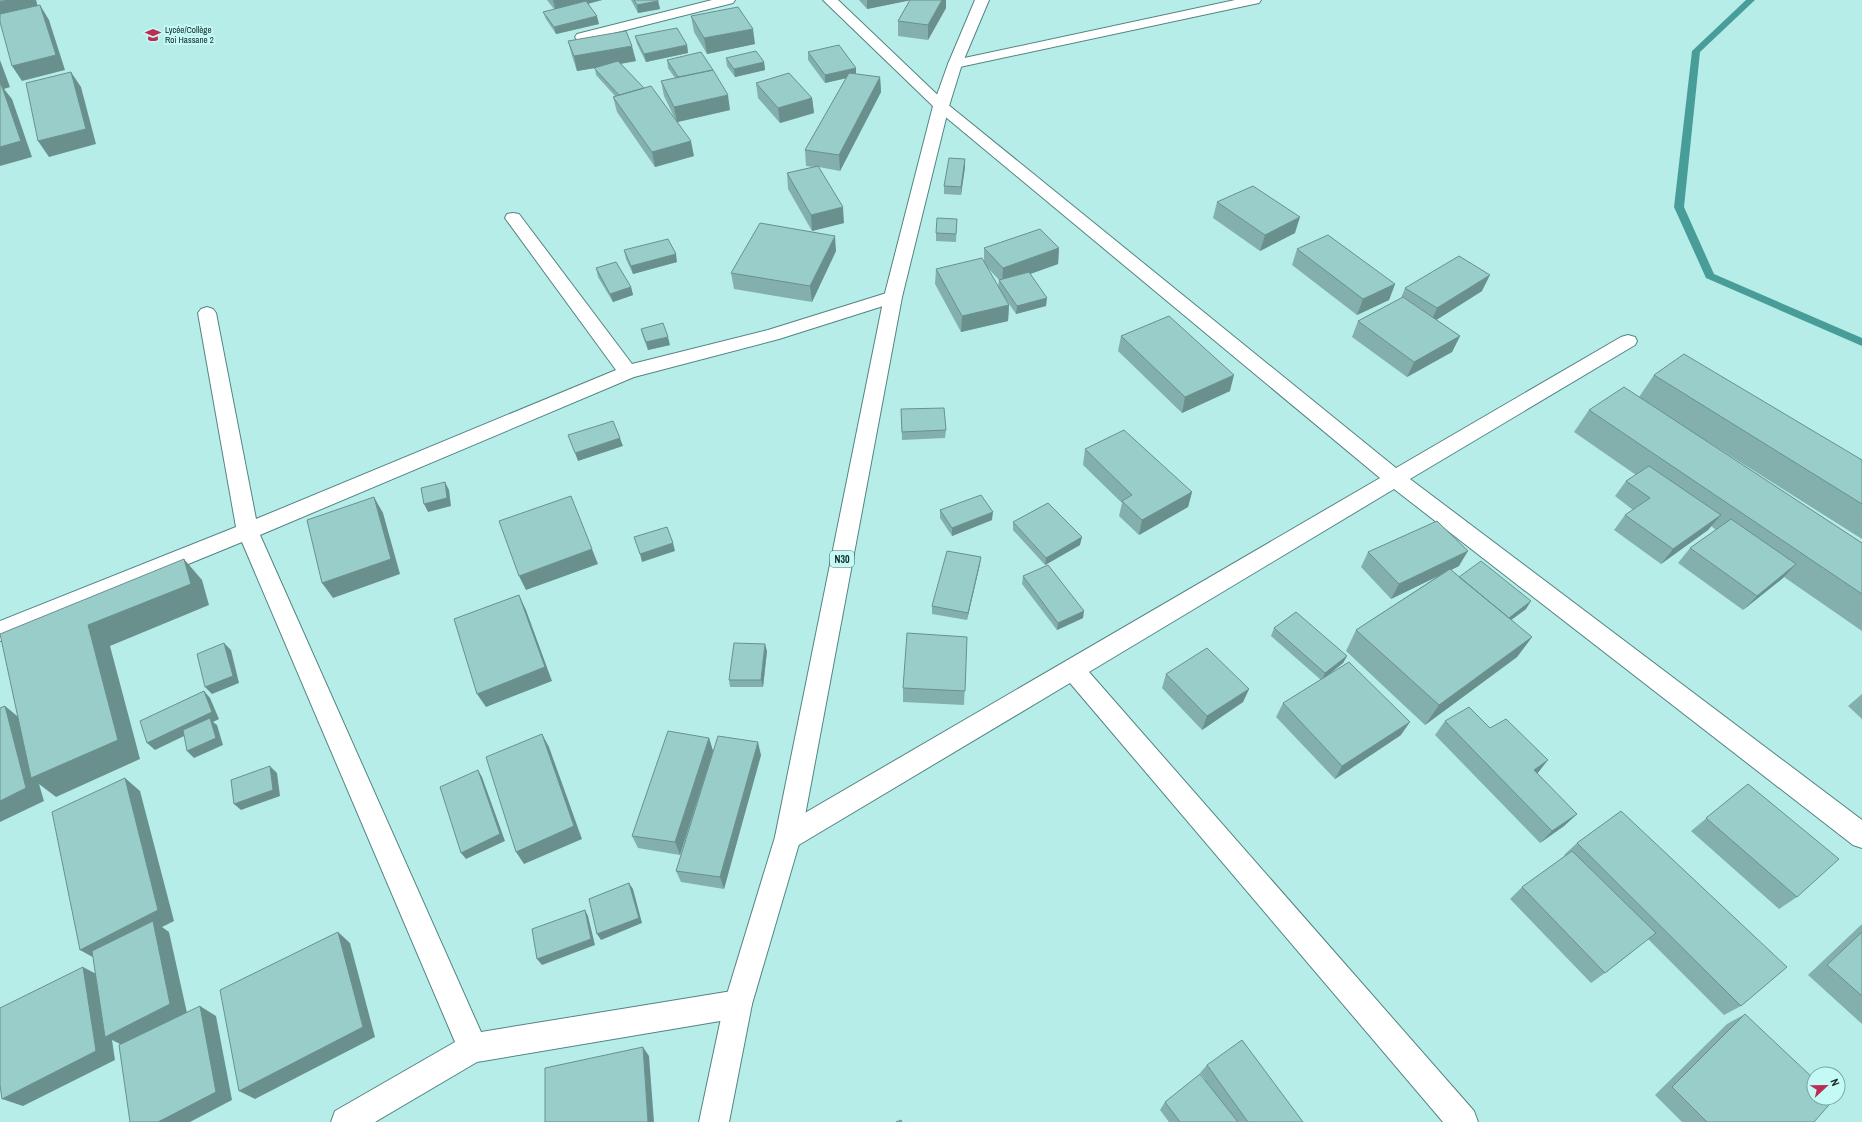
<svg xmlns="http://www.w3.org/2000/svg" width="1862" height="1122" font-family="'Archivo Narrow',sans-serif">
<rect width="100%" height="100%" fill="#b7ede9"/>
<g fill="none" stroke-linecap="round" stroke-linejoin="round">
<path fill="#499d99" fill-rule="evenodd" d="M1746,0H1755L1700,52L1684,207L1714,274L1862,338V346L1706,278L1674,207L1692,51Z"/>
<defs>
<path id="minor" d="M712,0H735L733,3L582,41L577,40L575,37L577,34Z
M823,0H838L946,103L1396,468L1621,337L1628,335L1635,337L1637,341L1635,345L1410,479L1862,820V848L1853,845L1394,489L1089,672L1474,1111L1478,1122H1443L1070,683L797,846L788,849L779,846L775,837L779,828L1380,478L936,109Z
M1235,0H1261L1259,3L1254,4L955,68L950,67L948,64L950,61L955,60Z
M513,213L519,214L632,364L768,330L893,291L899,293L902,297L899,301L779,339L634,377L260,535L481,1032L738,990L748,994L752,1004L748,1014L738,1018L477,1062L375,1122H331L335,1111L455,1042L242,542L0,641V621L236,527L198,313L201,309L207,307L213,309L216,313L256,519L616,370L505,218L507,214Z"/>
<path id="major" d="M975,0H989L962,64L949,106L902,297L801,837L752,1004L729,1122H699L724,1004L775,837L884,297L933,106L948,64Z"/>
</defs>
<use href="#minor" stroke="#528582" stroke-width="2"/>
<use href="#major" stroke="#528582" stroke-width="2"/>
<use href="#minor" fill="#fff" fill-rule="evenodd"/>
<use href="#major" fill="#fff" fill-rule="evenodd"/>
</g>
<path fill="#83b0ad" fill-rule="evenodd" d="M547,0H602L588,4L599,24L556,34L546,19L543,12L554,9Z
M631,0H658L660,9L638,13Z
M859,0H946V8L928,40L898,36V21L910,0L867,9Z
M691,16L755,44L707,54L694,32Z
M635,36L687,45L688,53L646,62L637,44Z
M568,41L636,61L621,64L644,88L676,121L664,96L661,81L675,78L668,68L667,60L730,110L678,122L694,156L655,167L617,112L613,97L615,96L596,75L595,68L577,71L572,56Z
M808,52L856,74L880,77L881,92L840,171L819,167L844,223L812,231L788,189L787,173L814,167L806,166L805,150L846,78L825,83L808,60Z
M726,58L764,62L765,70L735,77L727,66Z
M756,83L812,98L814,113L780,123L758,98Z
M965,159V167L961,195L944,194V186Z
M1217,202L1295,233L1260,251L1213,218Z
M957,219L956,242L936,241V233Z
M984,248H1059L1058,264L1030,274L1046,306L1016,314L1003,295L1009,305L1008,321L961,332L935,284L936,269L984,262ZM987,267L999,280L998,287Z
M1297,249L1395,284L1389,300L1357,315L1292,265Z
M624,250L677,262L633,274L626,259Z
M836,251L812,302L734,289L731,273Z
M596,268L631,287L633,295L613,302L598,277Z
M1405,288L1482,291L1436,320L1460,336L1452,352L1407,377L1352,337L1358,321L1401,298Z
M641,329L670,345L648,350L643,337Z
M1121,336L1230,391L1182,413L1118,351Z
M1654,375L1862,460V539L1702,438L1862,543V631L1784,577L1743,610L1678,563L1690,548L1716,530L1711,526L1708,530L1661,564L1614,530L1625,515L1633,510L1615,496L1626,481L1636,475L1574,432L1589,410L1639,397Z
M901,409L946,430L945,438L902,440Z
M1085,449L1192,492L1188,507L1139,535L1119,516L1122,503L1083,465Z
M940,510L992,520L952,536L940,518Z
M1013,522L1080,545L1045,565L1013,530Z
M1368,552L1459,566L1451,570L1459,577L1526,609L1511,620L1532,637L1517,657L1425,725L1346,651L1356,630L1438,576L1391,599L1361,567Z
M980,564L967,620L932,614V606Z
M1023,576L1083,618L1057,630L1022,584Z
M1274,628L1347,656L1343,663L1325,677L1401,735L1335,779L1276,717L1283,703L1321,680L1271,636Z
M967,637L964,705L903,702V688Z
M767,651L763,687H730L729,680Z
M1166,674L1249,689L1243,702L1202,730L1162,688Z
M1862,694V719L1848,706Z
M1445,721L1490,728L1577,814L1564,826L1540,843L1435,735Z
M709,738L713,751L761,755L724,889L681,882L676,871L709,765L680,855L638,848L632,836Z
M1748,784L1797,897L1779,909L1691,831Z
M1577,843L1741,1006L1724,1015L1648,939L1605,973L1591,983L1510,899L1522,887L1565,856L1564,855Z
M1862,924V1024L1808,975Z
M1745,1014L1814,1122H1682L1655,1095L1727,1024Z
M1207,1065L1303,1122H1169L1160,1110L1165,1102L1205,1079L1200,1073Z"/>
<path fill="#6a908d" d="M7,0H36L39,10L0,18V2Z
M553,0H602L556,12Z
M867,0H912L867,9Z
M942,0H946V8L928,40V25Z
M658,1L660,9L638,13L637,5Z
M40,5L49,20L65,70L22,81L12,66Z
M597,16L599,24L556,34L554,27Z
M753,29L755,44L707,54L704,38Z
M687,45L688,53L646,62L644,54Z
M632,46L636,61L577,71L574,56Z
M0,60L10,87L4,89L12,99L32,157L0,166Z
M764,62L765,70L735,77L734,69Z
M856,68V76L825,83V75Z
M71,72L81,87L96,144L49,157L38,141Z
M880,77L881,92L840,171L839,155Z
M728,95L730,110L677,122L674,107Z
M812,98L814,113L780,123L778,108Z
M691,141L694,156L655,167L652,152Z
M965,159V167L961,195V187Z
M843,207L844,223L812,231L811,215Z
M1300,217L1295,233L1260,251L1265,235Z
M835,236L836,251L812,302L810,286Z
M1059,248L1058,264L1002,284L1003,268Z
M676,254L677,262L633,274L631,266Z
M1490,275L1482,291L1430,324L1437,308Z
M1395,284L1389,300L1357,315L1363,299Z
M631,287L633,295L613,302L610,294Z
M1047,298L1046,306L1016,314L1017,306Z
M1009,305L1008,321L961,332L962,316Z
M1460,336L1452,352L1407,377L1414,362Z
M668,337L670,345L648,350L646,342Z
M1234,375L1230,391L1182,413L1185,397Z
M620,438L623,446L578,461L575,453Z
M445,482L449,490L451,506L428,512L424,504Z
M1192,492L1188,507L1139,535L1142,520Z
M374,497L383,513L400,574L333,598L322,583Z
M993,512L992,520L952,536V528Z
M1721,515L1708,530L1661,564L1673,549Z
M1082,537L1080,545L1045,565L1046,558Z
M673,543L675,551L642,562L640,554Z
M592,549L598,564L526,590L519,576Z
M1468,551L1459,566L1391,599L1399,584Z
M981,557L980,564L967,620L968,613Z
M184,559L202,580L209,605L110,646L140,759L56,797L39,784L44,801L0,822V801L5,706L22,720L88,625Z
M1796,564L1782,579L1743,610L1757,596Z
M519,595L526,610L552,681L486,707L477,694Z
M1531,601L1526,609L1503,626L1508,618Z
M1084,611L1083,618L1057,630L1058,623Z
M1532,637L1517,657L1425,725L1439,705Z
M224,643L231,650L239,683L212,694L205,687Z
M765,644L767,651L763,687L761,680Z
M1347,656L1343,663L1322,680L1325,673Z
M1249,689L1243,702L1202,730L1207,716Z
M204,691L210,698L219,719L213,722L217,725L223,745L194,758L187,751L211,723L155,750L147,743Z
M1410,722L1401,735L1335,779L1342,766Z
M542,734L549,747L582,839L524,864L516,852Z
M709,738L713,751L680,855L675,842Z
M758,742L761,755L724,889L720,877Z
M1548,760L1537,774L1534,770Z
M270,766L277,773L280,796L241,810L234,804Z
M478,770L482,777L505,841L466,859L461,853Z
M125,778L140,791L174,921L162,927L169,932L187,1013L124,1046L112,1040L115,1060L23,1106L2,1099L83,967L102,977L98,960L80,950Z
M1577,814L1564,826L1540,843L1552,831Z
M629,883L633,889L642,923L601,940L597,934Z
M585,910L588,916L595,945L542,965L537,959Z
M338,932L350,943L375,1037L255,1099L239,1091Z
M200,1006L216,1016L232,1100L190,1122H158Z
M643,1047L649,1056L654,1122H648Z"/>
<path fill="#98cdc9" stroke="#6a908d" d="M0,0H7L0,2Z
M634,0H658V1L637,5Z
M910,0H942L928,25L898,21Z
M586,1L597,16L554,27L543,12Z
M40,5L56,55L12,66L0,22V14Z
M738,7L753,29L704,38L691,16Z
M677,28L687,45L644,54L635,36Z
M626,31L632,46L574,56L568,41Z
M839,45L856,68L825,75L808,52Z
M756,51L764,62L734,69L726,58Z
M701,52L713,70L678,77L667,60Z
M618,61L644,88L619,95L594,68Z
M713,70L728,95L674,107L661,81Z
M71,72L86,129L38,141L26,83Z
M789,73L812,98L778,108L756,83Z
M849,73L880,77L839,155L805,150Z
M0,84H1L21,141L0,147Z
M651,86L691,141L652,152L613,97Z
M949,158L965,159L961,187L944,186Z
M818,166L843,207L811,215L787,173Z
M1253,186L1300,217L1265,235L1217,202Z
M937,218L957,219L956,234L936,233Z
M760,223L835,236L810,286L731,273Z
M1040,229L1059,248L1003,268L984,248Z
M1328,235L1395,284L1363,299L1297,249Z
M668,239L676,254L631,266L624,250Z
M1459,256L1490,275L1437,308L1405,288Z
M982,258L1009,305L962,316L936,269Z
M616,262L631,287L610,294L596,268Z
M1029,272L1047,298L1017,306L999,280Z
M1403,297L1460,336L1414,362L1358,321Z
M1169,316L1234,375L1185,397L1121,336Z
M663,323L668,337L646,342L641,329Z
M1684,354L1862,460V504L1654,375Z
M1624,387L1862,543V594L1589,410Z
M944,408L946,430L902,432L901,409Z
M613,421L620,438L575,453L568,435Z
M1124,430L1192,492L1142,520L1122,501L1132,495L1085,449Z
M1649,466L1721,515L1673,549L1625,515L1650,498L1626,481Z
M445,482L447,498L424,504L421,488Z
M981,495L993,512L952,528L940,510Z
M571,496L592,549L519,576L499,521Z
M374,497L391,559L322,583L307,520Z
M1048,503L1082,537L1046,558L1013,522Z
M1731,519L1796,564L1757,596L1690,548Z
M1437,521L1468,551L1399,584L1368,552Z
M667,527L673,543L640,554L634,537Z
M947,551L981,557L968,613L932,606Z
M184,559L191,584L88,625L118,740L31,778L0,634Z
M1481,561L1531,601L1509,618L1459,577Z
M1048,565L1084,611L1058,623L1023,576Z
M1450,569L1532,637L1439,705L1356,630Z
M519,595L545,667L477,694L454,619Z
M1296,612L1347,656L1325,673L1274,628Z
M907,633L967,637L965,691L903,688Z
M224,643L233,676L205,687L197,654Z
M734,643L765,644L761,680H729Z
M1207,648L1249,689L1207,716L1166,674Z
M1349,662L1410,722L1342,766L1283,703Z
M204,691L212,712L147,743L140,721Z
M5,706L26,788L0,801V708Z
M1469,707L1490,728L1506,719L1548,760L1534,770L1577,814L1552,831L1445,721Z
M210,718L216,738L187,751L183,730Z
M668,731L709,738L675,842L632,836Z
M542,734L574,826L516,852L486,757Z
M718,736L758,742L720,877L676,871Z
M270,766L273,790L234,804L231,780Z
M478,770L500,834L461,853L440,787Z
M125,778L158,910L80,950L52,812Z
M1748,784L1839,859L1797,897L1706,818Z
M1621,811L1787,967L1741,1006L1577,843Z
M1572,851L1656,933L1605,973L1522,887Z
M629,883L639,918L597,934L589,899Z
M585,910L591,939L537,959L532,929Z
M153,921L170,1004L105,1037L92,951Z
M338,932L363,1027L239,1091L220,990Z
M1862,932V996L1827,965Z
M83,967L96,1051L2,1099L0,1085V1008Z
M200,1006L216,1092L158,1122H130L119,1045Z
M1745,1014L1814,1079V1098H1835L1814,1122H1707L1672,1087Z
M1242,1040L1303,1122H1248L1207,1065Z
M643,1047L648,1122H545V1068Z
M1200,1074L1238,1122H1180L1165,1102Z
M901,1120L902,1122H896Z"/>
<defs>
<symbol id="school-bare" viewBox="-9 -9 18 18"><path d="M0-5L7-2L0 1L-7-2ZM-4 1L0 2.5L4 1V4Q0 6-4 4Z" fill="#bd2d52" stroke="#c4faf6" stroke-width="2.5" paint-order="stroke"/></symbol>
</defs>
<g fill-rule="evenodd">
<use href="#school-bare" x="142" y="24" width="22" height="22"/>
</g>
<g text-anchor="middle" stroke-width="4" stroke-linejoin="round" paint-order="stroke">
<g font-size="9" fill="#122726" stroke="#c4faf6" text-anchor="start">
<text x="165" y="33">Lycée/Collège<tspan x="165" dy="10">Roi Hassane 2</tspan></text>
</g>
<rect fill="#c4faf6" stroke="#476664" stroke-width="1" x="830" y="551" width="24" height="16" rx="3"/>
<g font-size="10" font-weight="bold" fill="#122726">
<text x="842" y="563">N30</text>
</g>
</g>
<g transform="translate(1826 1086) rotate(68)"><circle r="19" fill="#c4faf6" stroke="#7da6a3"/>
<path d="M0-3L7 15L0 10L-7 15Z" fill="#bd2d52"/>
<text y="-6" font-size="11" font-weight="bold" text-anchor="middle" fill="#122726">N</text>
</g>
</svg>
